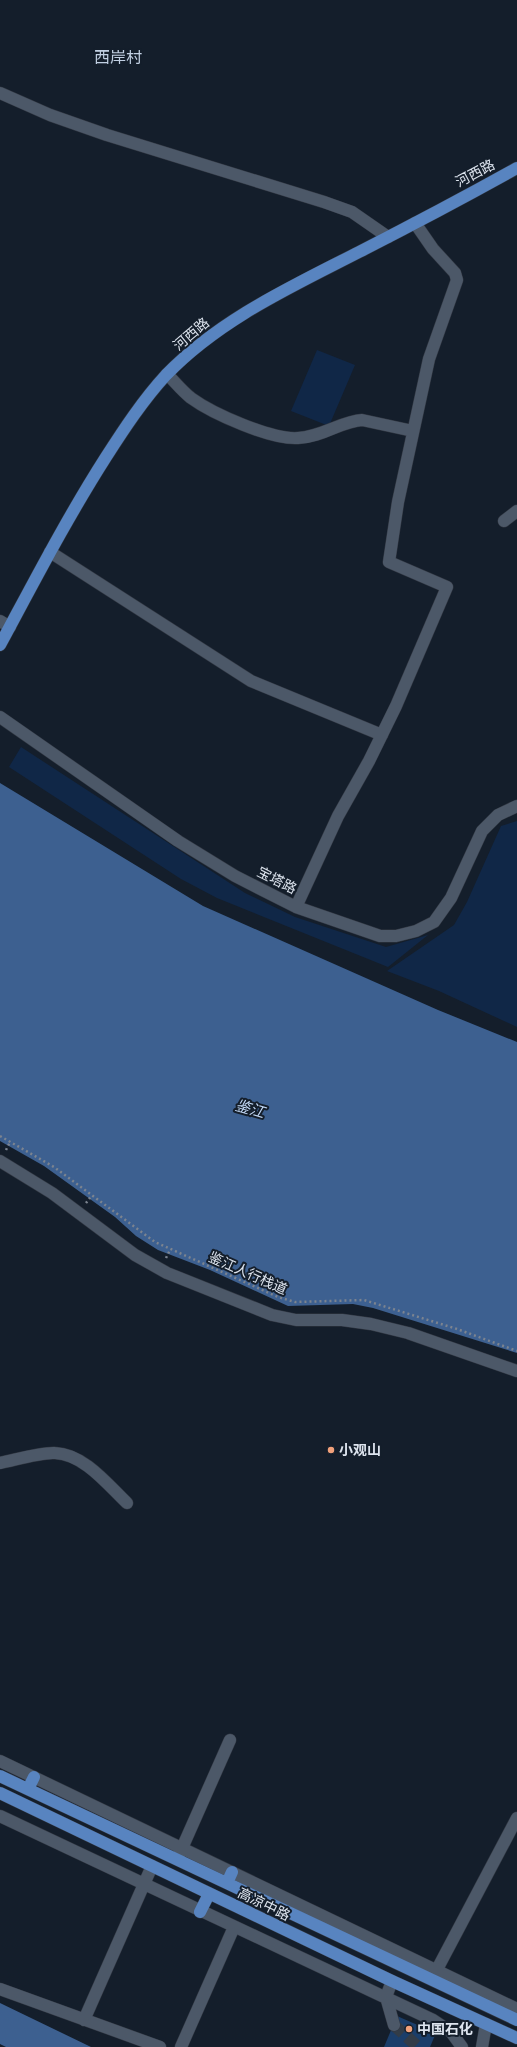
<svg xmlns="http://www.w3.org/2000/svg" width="517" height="2047" font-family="Manrope,'Noto Sans SC',sans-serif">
<rect width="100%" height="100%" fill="#141e2b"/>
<path fill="#102747" d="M317,350L355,365L329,426L291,411Z
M21,747L245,893L295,917L386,947L428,935L388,967L217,898L181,879L9,767Z
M517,821V1027L439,991L387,971L454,925L467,902L501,826Z"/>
<path fill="#3d6090" d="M0,783L203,906L438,1010L517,1042V1353L373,1308L353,1304L288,1306L210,1270L158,1250L136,1236L115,1217L44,1166L0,1141Z
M0,2003L91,2047H6L0,2044Z"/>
<path fill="#1b3e6a" d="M397,2016L436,2033L430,2047H384Z"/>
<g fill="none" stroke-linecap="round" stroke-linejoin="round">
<path stroke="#323c48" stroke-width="12" stroke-dasharray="12 6" stroke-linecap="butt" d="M394,2025L418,2047"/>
<defs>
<path id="minor" d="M0,93L50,115L107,135L324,202L352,212L388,237
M167,374C175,382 182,391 191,398C213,414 272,440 298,438C322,437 342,421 362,420L413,431
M504,521L517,511
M50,552L251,681L382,735
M0,621L10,627
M0,717L178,841L235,876L296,907L380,936H396L416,931L434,922L451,898L482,831L498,815L517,806
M296,907L338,816L369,761L396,706L447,587L389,562L398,502L429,359L457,280L455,273L433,249L415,223
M0,1161L52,1193L135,1255L167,1273L272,1315L296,1320H342L371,1324L408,1333L517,1371
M0,1463C15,1460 41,1452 55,1453C84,1454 108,1485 127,1503
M0,1761L517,2009
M0,1816L433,2020L451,2032L462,2047
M179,1855L230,1740
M433,1977L517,1818
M392,1981L386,1997L394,2025
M0,1989L160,2047
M84,2020L152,1866
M181,2047L234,1927
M482,2047L486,2024"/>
<path id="major" d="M0,645C34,582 67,518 106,457C124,429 143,400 166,375C220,319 291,287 359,252C412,225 465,197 517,168
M0,1776L517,2020
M28,1789L34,1777
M0,1793L392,1981L517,2038
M227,1883L232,1872
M200,1912L209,1894"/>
</defs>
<use href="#minor" stroke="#323843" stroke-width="13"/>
<use href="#major" stroke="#323843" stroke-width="13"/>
<path stroke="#7c8490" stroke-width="2.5" stroke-dasharray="2 3" stroke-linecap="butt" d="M0,1136L54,1167L155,1242L278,1297L295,1302L364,1300L457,1329L517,1351
M6,1150L10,1142
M86,1203L92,1195
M166,1258L170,1250"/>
<use href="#minor" stroke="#4c5868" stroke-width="12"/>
<use href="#major" stroke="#5884c0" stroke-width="12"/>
</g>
<g fill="#f1a17b" stroke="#141e2b" stroke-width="1.5">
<circle cx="331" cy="1450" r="4"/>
<circle cx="409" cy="2029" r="4"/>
</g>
<g text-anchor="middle" stroke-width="4" stroke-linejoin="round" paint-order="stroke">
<g font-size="14" fill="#dde4ee" stroke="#141e2b">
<text transform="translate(475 173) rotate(-28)" y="5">河西路</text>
<text transform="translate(191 334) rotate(-40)" y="5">河西路</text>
<text transform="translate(277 880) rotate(27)" y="5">宝塔路</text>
<text transform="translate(248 1273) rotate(24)" y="5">鉴江人行栈道</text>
<text transform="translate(264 1904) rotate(26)" y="5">高凉中路</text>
</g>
<g font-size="14" font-weight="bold" fill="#dde4ee" stroke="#141e2b" text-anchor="start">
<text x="339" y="1455">小观山</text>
<text x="417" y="2034">中国石化</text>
</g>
<g font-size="15" font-style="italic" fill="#c1d7f4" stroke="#141e2b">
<text transform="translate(250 1109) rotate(16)" y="5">鉴江</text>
</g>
<g font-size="16" fill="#c1cfe2" stroke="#141e2b">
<text x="118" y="63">西岸村</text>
</g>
</g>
</svg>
